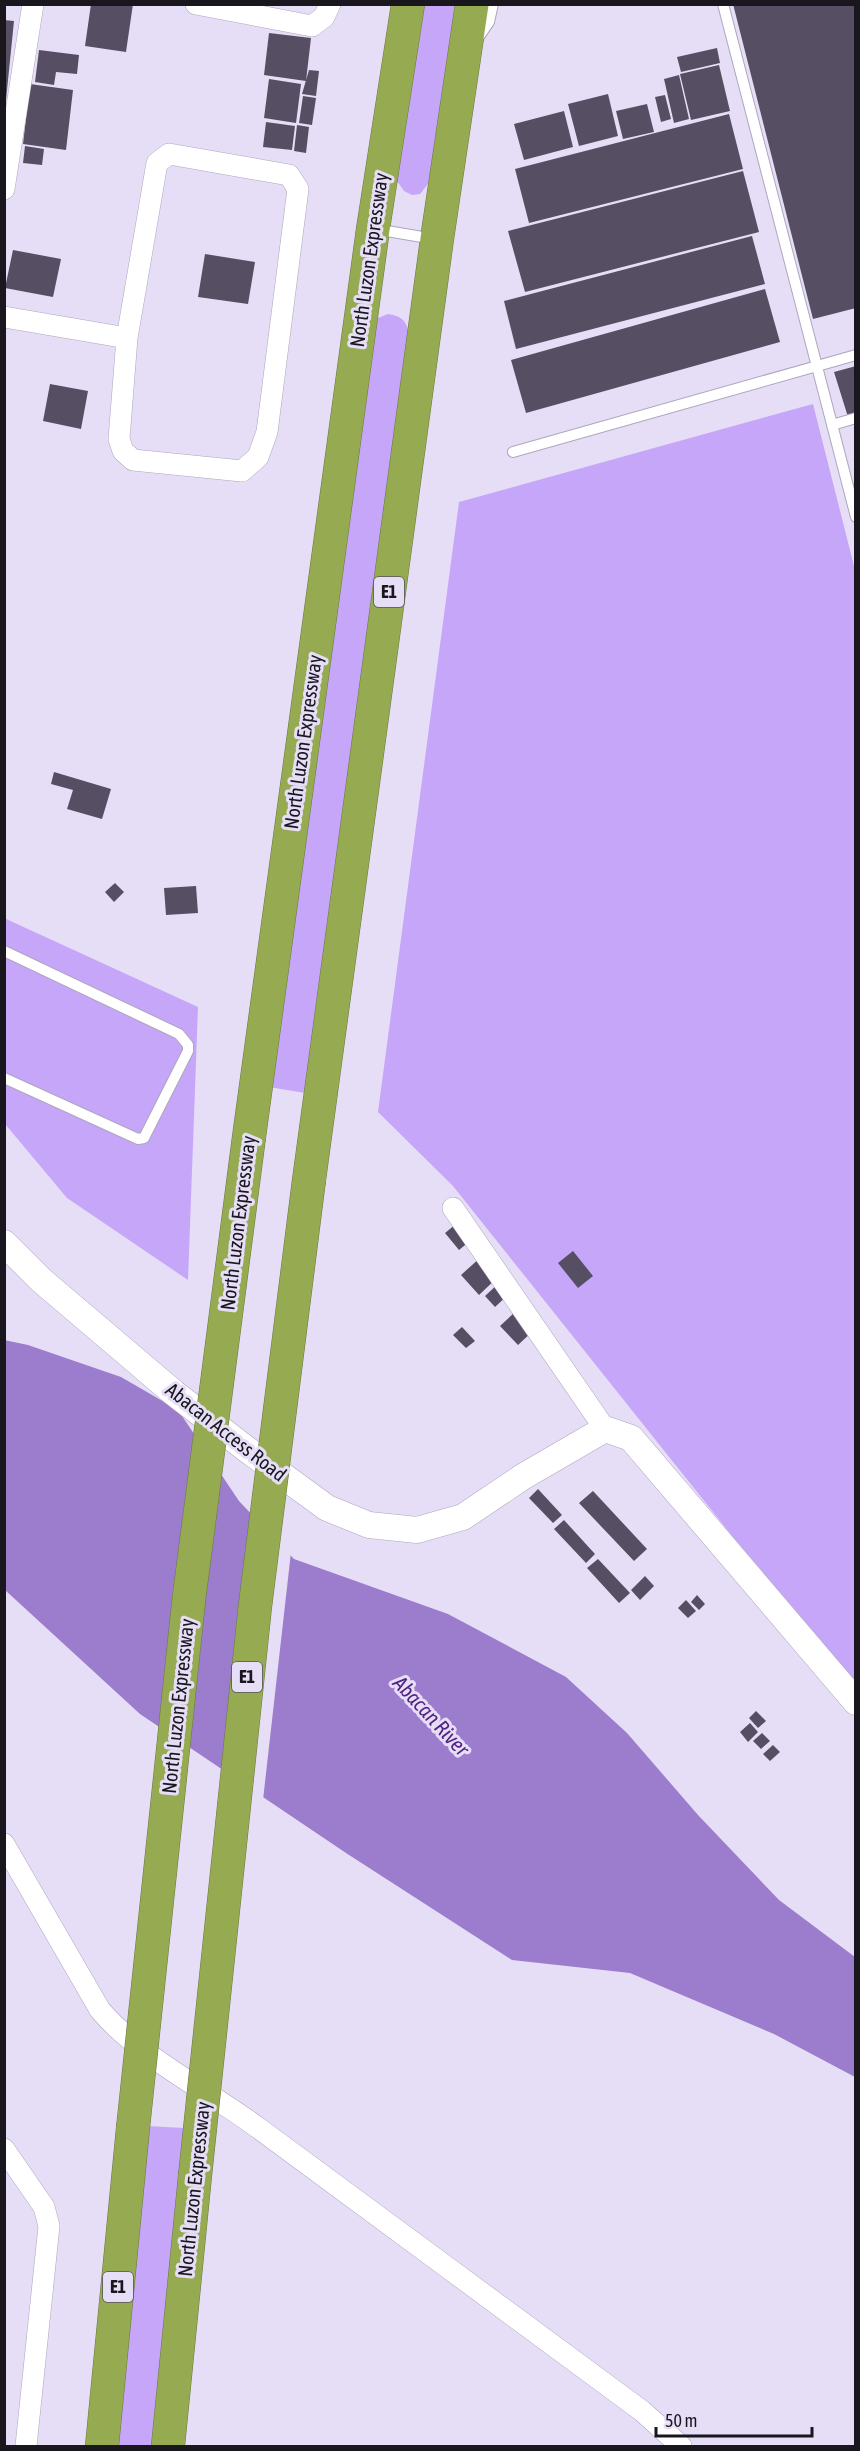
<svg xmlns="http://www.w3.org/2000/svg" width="860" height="2451" font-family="'Asap Condensed',sans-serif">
<rect width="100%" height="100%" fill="#e6def6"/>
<path fill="#c6a6f9" d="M419,5H460L432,179L420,194L412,195L404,191L397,181Z
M388,314C401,316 406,320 409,333L305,1093L269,1087L370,329L378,318Z
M813,404L856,574L855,1690L453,1186L378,1112L459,502Z
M4,918L198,1007L188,1280L67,1198L5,1124Z
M147,2126L184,2128L155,2446H117Z"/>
<path fill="#9c7ccc" d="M4,1340L28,1345L121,1377L178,1410L239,1501L294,1559L448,1614L566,1677L627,1733L698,1815L779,1900L855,1957V2077L774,2034L630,1973L512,1960L346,1853L140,1714L5,1590Z"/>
<path fill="#e6def6" d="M256,1515L291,1552L263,1800L226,1775Z"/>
<path fill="#564f63" d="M91,4H133L126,52L85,46Z
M733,4H856V308L813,319Z
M4,20L14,21L6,100H4Z
M269,33L311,38L306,81L264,75Z
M717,48L720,63L681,72L677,57Z
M39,50L79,55L77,74L56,72L54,85L35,82Z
M719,65L730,111L691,120L680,74Z
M309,70L319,71L316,96L302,94Z
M679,75L689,119L674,123L664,79Z
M269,79L301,84L296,123L264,118Z
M30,84L73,90L66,150L23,144Z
M608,94L618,136L579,146L568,104Z
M665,95L671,119L661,122L655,97Z
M303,96L316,98L312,125L299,123Z
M647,104L654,132L623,139L616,111Z
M564,111L573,147L524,160L514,124Z
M729,114L743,169L529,223L515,169Z
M266,122L295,126L292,150L263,147Z
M297,125L309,127L306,153L294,151Z
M25,146L44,149L42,165L23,163Z
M743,171L759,232L525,292L508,231Z
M752,236L765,284L516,349L504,301Z
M13,250L61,259L53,297L5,288Z
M205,254L255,262L248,304L198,297Z
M765,289L780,342L526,413L511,360Z
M856,366V415L848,417L834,372Z
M50,384L88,391L81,429L43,421Z
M54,772L111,789L102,819L67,809L73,790L51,784Z
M115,883L124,892L114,902L105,892Z
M196,886L198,913L166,915L164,888Z
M456,1224L470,1241L459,1250L445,1233Z
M573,1251L593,1276L578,1288L558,1263Z
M481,1257L498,1277L479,1295L461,1275Z
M499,1283L509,1294L495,1307L485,1296Z
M516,1311L534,1330L518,1345L500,1326Z
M462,1327L475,1341L466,1348L453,1335Z
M538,1489L562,1515L553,1523L529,1498Z
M593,1491L647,1549L634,1561L579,1503Z
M564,1520L595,1554L586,1563L554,1529Z
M598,1559L630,1593L619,1603L587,1568Z
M645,1576L654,1586L640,1600L631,1590Z
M697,1595L705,1604L699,1610L691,1602Z
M686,1600L696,1611L688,1618L678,1608Z
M756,1711L766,1721L758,1728L749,1718Z
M750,1723L758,1732L748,1742L740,1732Z
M762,1733L770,1741L761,1749L753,1741Z
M773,1745L780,1752L770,1761L763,1754Z"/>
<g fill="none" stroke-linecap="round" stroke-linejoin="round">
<defs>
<path id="service" d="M723,4L856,517
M478,38L489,22L493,4
M375,229L434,239
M832,425L856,418
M513,452L856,355
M4,951L179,1034L188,1045V1051L147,1132L144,1138L138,1139L4,1078"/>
<path id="minor" d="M196,4L312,26L324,17L330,4
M169,154L289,175L298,189L267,432L258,457L242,471L133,460L123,451L119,439L127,338L157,163Z
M4,189L33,4
M4,317L127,338
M453,1208L605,1429
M4,1844L100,2010C141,2058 207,2090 257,2127C385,2222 514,2316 642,2411L681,2446
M4,2149L44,2207L49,2226L26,2446"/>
<path id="tertiary" d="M4,1243L41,1280L174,1393L245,1448L327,1508L369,1525L417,1530L463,1517L524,1476L605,1429L631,1438L856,1702"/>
<path id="motorway" d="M249,1137L373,229L408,4
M309,1180L437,239L472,4
M102,2446L133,2128
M168,2446L195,2176"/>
</defs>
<use href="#service" stroke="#aea6bd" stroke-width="12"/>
<use href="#minor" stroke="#aea6bd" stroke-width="22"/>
<use href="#tertiary" stroke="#aea6bd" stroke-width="27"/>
<use href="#motorway" stroke="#6a773f" stroke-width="34"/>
<use href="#service" stroke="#fff" stroke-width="10"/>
<use href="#minor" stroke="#fff" stroke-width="21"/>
<use href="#tertiary" stroke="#fff" stroke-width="26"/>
<use href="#motorway" stroke="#96ab51" stroke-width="33"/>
<defs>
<path id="motorway-bridge" d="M133,2128L189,1598L249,1137
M195,2176L255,1607L309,1180"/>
</defs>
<use href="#motorway-bridge" stroke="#6a773f" stroke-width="34" stroke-linecap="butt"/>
<use href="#motorway-bridge" stroke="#96ab51" stroke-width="33"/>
</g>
<g text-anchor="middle" stroke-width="6" stroke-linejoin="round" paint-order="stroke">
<g fill="#e6def6" stroke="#56525f" stroke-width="1.5">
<rect x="374" y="577" width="30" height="30" rx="4.5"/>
<rect x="232" y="1662" width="30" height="30" rx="4.5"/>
<rect x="103" y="2272" width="30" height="30" rx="4.5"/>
</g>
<g font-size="18" font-weight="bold" fill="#19161e">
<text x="389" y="598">E1</text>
<text x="247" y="1683">E1</text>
<text x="118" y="2293">E1</text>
</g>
<g font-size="20" fill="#19161e" stroke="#e6def6">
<text transform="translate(369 260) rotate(-82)" y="7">North Luzon Expressway</text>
<text transform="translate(303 742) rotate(-82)" y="7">North Luzon Expressway</text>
<text transform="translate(238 1223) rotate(-83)" y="7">North Luzon Expressway</text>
<text transform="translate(226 1432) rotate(38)" y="7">Abacan Access Road</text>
<text transform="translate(178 1706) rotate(-84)" y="7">North Luzon Expressway</text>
<text transform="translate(194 2189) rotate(-84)" y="7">North Luzon Expressway</text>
</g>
<g font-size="21" font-style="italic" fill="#522383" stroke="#e6def6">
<text transform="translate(431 1716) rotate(47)" y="7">Abacan River</text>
</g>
</g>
<rect width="860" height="2451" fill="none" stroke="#19161e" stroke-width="12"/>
<path d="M656 2427v9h156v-9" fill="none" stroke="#19161e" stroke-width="3"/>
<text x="665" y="2427" font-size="18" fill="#19161e" stroke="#e6def6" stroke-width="4.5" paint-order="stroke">50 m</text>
</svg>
